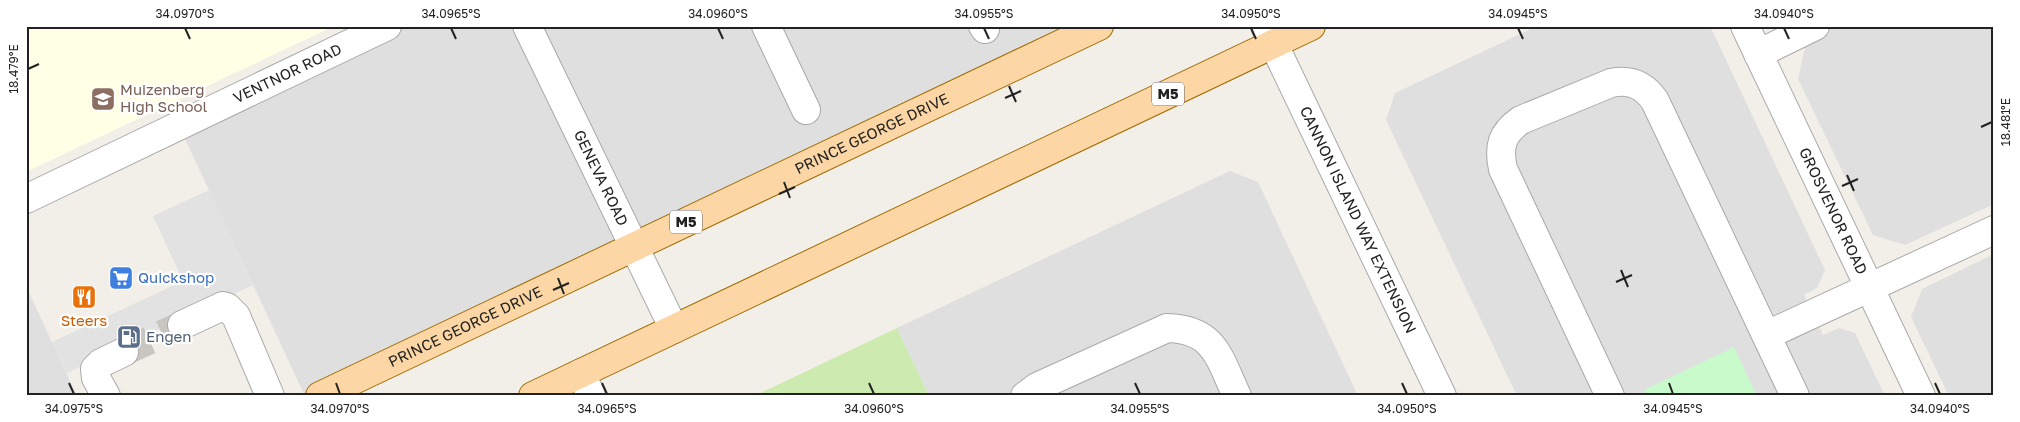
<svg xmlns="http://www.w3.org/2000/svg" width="2020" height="422" font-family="'Golos Text',sans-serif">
<rect width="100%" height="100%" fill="#f2efe9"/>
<path fill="#e0dfdf" d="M387,26H1099L320,396H305L179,126Z
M1537,26H1710L1825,270L1817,288L1804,295L1823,335L1839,328L1855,333L1885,396H1517L1386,120L1395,93Z
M1798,26H1994V204L1905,245L1873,235L1798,79L1806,43Z
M1230,171L1258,182L1358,396H929L897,328Z
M1994,254V396H1949L1911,317L1922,289Z
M26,286L52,342L77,396H26Z"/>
<path fill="#ffffe5" d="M26,26H334L26,172Z"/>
<path fill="#cdebb0" d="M897,328L929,396H754Z"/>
<path fill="#c8facc" d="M1734,347L1757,396H1647L1644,390Z"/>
<path fill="#e2e2e2" d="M209,190L253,285L67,373L52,342L183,281L153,216Z"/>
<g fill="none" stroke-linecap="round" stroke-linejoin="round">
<path stroke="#c8c6c1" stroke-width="28" stroke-dasharray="28 14" stroke-linecap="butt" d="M124,352L182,325"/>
<defs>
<g id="minor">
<path id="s1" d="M527,26L674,329"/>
<path d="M766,26L806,110"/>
<path d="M983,26L985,29"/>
<path id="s2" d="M1265,26L1442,396"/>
<path id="s3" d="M1745,26L1921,396"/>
<path d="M1758,54L1815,26"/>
<path id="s4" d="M26,199L387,26"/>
<path d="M182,325L223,306L227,307L236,316L270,396"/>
<path d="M1767,335L1994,230"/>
<path d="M581,373L591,396"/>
<path d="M106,396L96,378L95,369L101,363L124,352"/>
<path d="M1025,396L1037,387L1167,328C1215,329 1219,358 1237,396"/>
<path d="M1610,396L1503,169C1498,146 1502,133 1521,120L1611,83C1631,79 1644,85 1655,101L1795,396"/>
</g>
<g id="major">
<path id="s5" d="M320,396L1099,26"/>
<path d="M533,396L1311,26"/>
</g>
</defs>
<use href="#minor" stroke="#a9a9a9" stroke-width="30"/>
<use href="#major" stroke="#a06b00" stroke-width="30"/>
<use href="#minor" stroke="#fff" stroke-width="28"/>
<use href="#major" stroke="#fcd6a4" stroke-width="28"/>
</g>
<path fill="none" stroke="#222" stroke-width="2" d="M185,28L190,39M451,28L456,39M718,28L723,39M984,28L989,39M1251,28L1256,39M1518,28L1523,39M1784,28L1789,39M28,69L39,64M1009,86L1016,102M1005,98L1021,91M1981,127L1992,122M1847,175L1854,191M784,182L790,198M1842,186L1858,179M779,194L795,187M1621,270L1628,287M558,278L564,294M1616,282L1632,275M553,290L569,283M69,383L74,394M336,383L340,394M602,383L607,394M869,383L874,394M1135,383L1140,394M1402,383L1407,394M1669,383L1673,394M1935,383L1940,394"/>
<defs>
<symbol id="school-square" viewBox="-11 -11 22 22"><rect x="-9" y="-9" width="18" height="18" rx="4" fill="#8d6e63" stroke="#fff"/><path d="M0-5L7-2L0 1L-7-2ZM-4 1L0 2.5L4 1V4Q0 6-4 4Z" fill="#fff"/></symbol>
<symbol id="supermarket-square" viewBox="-11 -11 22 22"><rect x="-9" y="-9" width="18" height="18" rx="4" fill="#3f7fe0" stroke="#fff"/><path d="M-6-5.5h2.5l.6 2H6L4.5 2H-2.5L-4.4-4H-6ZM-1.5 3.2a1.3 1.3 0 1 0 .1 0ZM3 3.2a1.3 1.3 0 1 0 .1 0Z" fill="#fff"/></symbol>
<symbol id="restaurant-square" viewBox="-11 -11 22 22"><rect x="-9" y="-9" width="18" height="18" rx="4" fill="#e8710a" stroke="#fff"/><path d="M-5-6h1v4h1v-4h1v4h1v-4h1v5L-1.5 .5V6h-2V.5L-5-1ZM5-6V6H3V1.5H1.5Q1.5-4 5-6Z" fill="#fff"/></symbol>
<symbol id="fuel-square" viewBox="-11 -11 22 22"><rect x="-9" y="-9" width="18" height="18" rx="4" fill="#5c6f8a" stroke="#fff"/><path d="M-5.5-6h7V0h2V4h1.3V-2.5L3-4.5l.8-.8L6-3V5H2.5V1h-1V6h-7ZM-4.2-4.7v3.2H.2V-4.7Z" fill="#fff"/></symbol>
</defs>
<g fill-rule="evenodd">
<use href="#school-square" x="89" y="85" width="28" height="28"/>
<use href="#supermarket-square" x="107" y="264" width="28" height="28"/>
<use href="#restaurant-square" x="70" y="283" width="28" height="28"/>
<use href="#fuel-square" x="115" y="323" width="28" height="28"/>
</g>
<g text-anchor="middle" stroke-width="4.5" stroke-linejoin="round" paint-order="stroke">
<g fill="#fff" stroke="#646464" stroke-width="1">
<rect x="1152" y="82.5" width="32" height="23" rx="4"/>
<rect x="670" y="210.5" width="32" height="23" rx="4"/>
</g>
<g font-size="14" font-weight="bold" fill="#222">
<text x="1168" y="99">M5</text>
<text x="686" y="227">M5</text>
</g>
<g font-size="15" fill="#222" stroke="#fff">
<text dy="5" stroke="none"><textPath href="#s4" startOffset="290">VENTNOR ROAD</textPath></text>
<text dy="5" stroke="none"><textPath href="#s5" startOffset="611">PRINCE GEORGE DRIVE</textPath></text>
<text dy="5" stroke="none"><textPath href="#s1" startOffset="169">GENEVA ROAD</textPath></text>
<text dy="5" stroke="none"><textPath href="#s3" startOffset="205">GROSVENOR ROAD</textPath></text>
<text dy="5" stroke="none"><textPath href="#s2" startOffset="215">CANNON ISLAND WAY EXTENSION</textPath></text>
<text dy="5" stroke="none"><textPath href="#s5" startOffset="161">PRINCE GEORGE DRIVE</textPath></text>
</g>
<g font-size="15" fill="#785e54" stroke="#fff" text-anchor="start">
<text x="120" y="95">Muizenberg<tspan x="120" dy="17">High School</tspan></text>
</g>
<g font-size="15" fill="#366cbe" stroke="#fff" text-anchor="start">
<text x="138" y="283">Quickshop</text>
</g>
<g font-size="15" fill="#c56008" stroke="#fff">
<text x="84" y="326">Steers</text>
</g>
<g font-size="15" fill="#4e5e75" stroke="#fff" text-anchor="start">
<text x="146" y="342">Engen</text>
</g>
</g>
<rect width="2020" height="422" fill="none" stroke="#ffffff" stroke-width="55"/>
<rect x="28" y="28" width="1964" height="366" fill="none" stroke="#222" stroke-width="2"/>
<g font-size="12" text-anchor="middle" fill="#222">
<text x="185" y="18">34.0970°S</text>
<text x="451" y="18">34.0965°S</text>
<text x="718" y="18">34.0960°S</text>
<text x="984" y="18">34.0955°S</text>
<text x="1251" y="18">34.0950°S</text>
<text x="1518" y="18">34.0945°S</text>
<text x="1784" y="18">34.0940°S</text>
<text transform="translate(14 69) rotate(-90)" y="4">18.479°E</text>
<text transform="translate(2006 122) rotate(-90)" y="4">18.481°E</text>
<text x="74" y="413">34.0975°S</text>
<text x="340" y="413">34.0970°S</text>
<text x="607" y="413">34.0965°S</text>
<text x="874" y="413">34.0960°S</text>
<text x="1140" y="413">34.0955°S</text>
<text x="1407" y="413">34.0950°S</text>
<text x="1673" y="413">34.0945°S</text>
<text x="1940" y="413">34.0940°S</text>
</g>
</svg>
